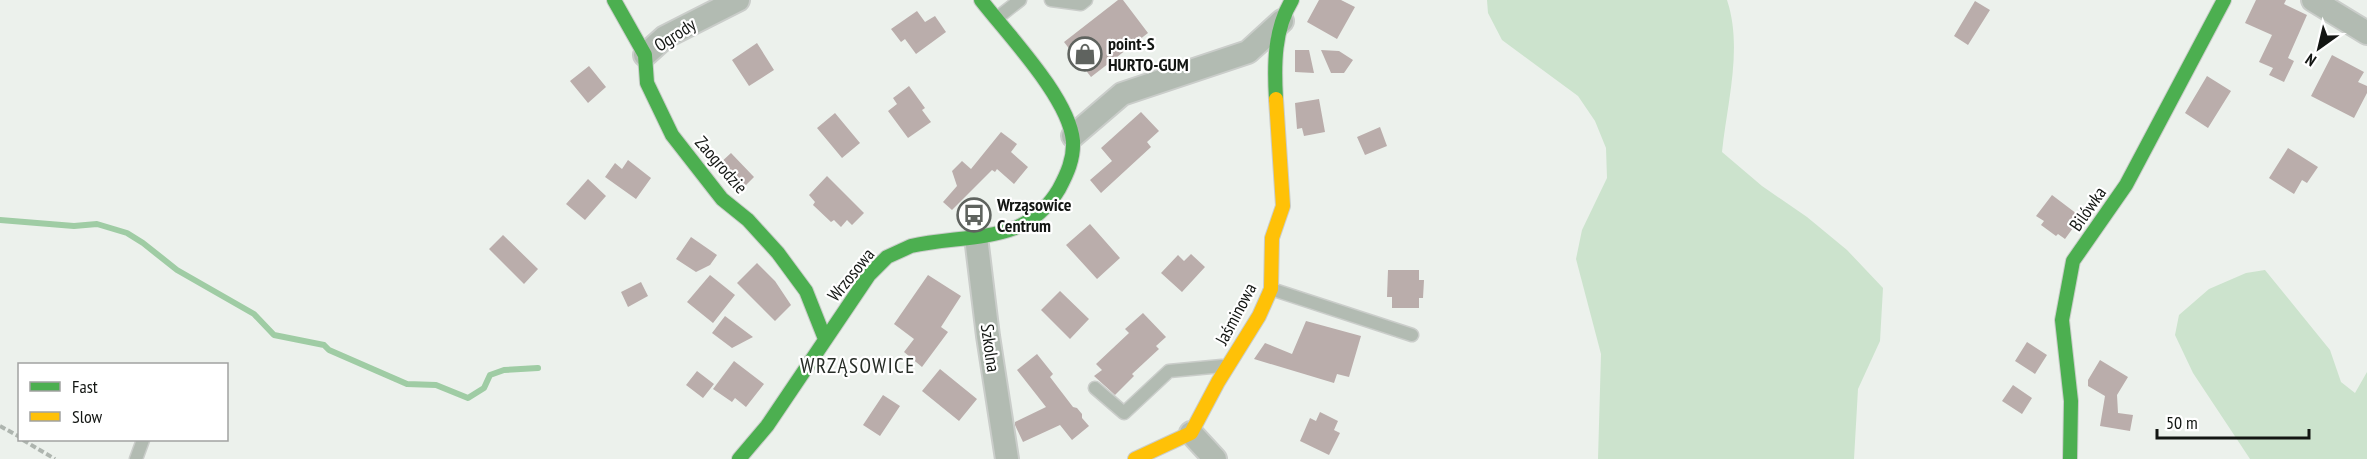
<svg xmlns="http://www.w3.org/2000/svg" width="2367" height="459" font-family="'PT Sans Narrow',sans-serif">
<rect width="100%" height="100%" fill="#ecf1ec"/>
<path fill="#cce3cd" d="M1487,0H1727C1743,48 1727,103 1722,152L1762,186L1807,217L1847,250L1883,288L1880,341L1858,389L1854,459H1598L1601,354L1576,259L1582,230L1607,178L1606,148L1595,121L1578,96L1502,40L1488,13Z
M2265,270L2330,350L2341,382L2355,393L2367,372V459H2250L2193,373L2175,335L2179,315L2209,289L2246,273Z"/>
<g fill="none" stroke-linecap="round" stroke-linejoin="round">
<path stroke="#9fcca4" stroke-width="6" d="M0,220L74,226L97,224L127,233L143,243L177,270L254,314L274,335L324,345L329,350L407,384L436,385L468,398L484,388L490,375L504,370L538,368"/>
</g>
<path fill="#baadab" d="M1118,0H1123L1148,33L1091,77L1064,42Z
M1319,0H1341L1355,7L1337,39L1307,22Z
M2256,0H2286L2284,4L2307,15L2288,58L2294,61L2284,82L2269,75L2273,68L2259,62L2272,35L2245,23Z
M1975,1L1990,10L1968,45L1954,36Z
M917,11L925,22L935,16L946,32L916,54L905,39L901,42L891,29Z
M757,43L774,70L749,86L732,60Z
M1295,50H1309L1314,73L1295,72Z
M1321,50L1339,51L1353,60L1344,73H1331Z
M2332,55L2364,72L2358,82L2367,86V93L2354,118L2311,96Z
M589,66L606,87L588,103L570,81Z
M2207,76L2231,91L2208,128L2185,113Z
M909,86L925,108L922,110L931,122L908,138L888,111L897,104L893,98Z
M1319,99L1325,132L1304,136L1302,128L1297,129L1295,103Z
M1141,112L1159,131L1147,142L1151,147L1101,193L1090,180L1112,161L1101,148Z
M835,113L860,143L842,158L817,128Z
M1380,127L1387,146L1365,155L1357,137Z
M1001,132L1017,144L1011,152L1028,167L1014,184L997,169L995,172L992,170L952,210L943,202L957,186L952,171L962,161L971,169Z
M2288,148L2318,167L2307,183L2302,180L2294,194L2269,178Z
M731,153L754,177L741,190L719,164Z
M628,160L651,178L636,199L605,177L615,163L622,169Z
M827,176L864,213L852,225L847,220L841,227L834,220L831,222L813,205L815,202L809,195Z
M588,179L606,196L585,220L566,204Z
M2052,195L2081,217L2065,239L2058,234L2056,236L2041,225L2044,221L2036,216Z
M1090,224L1120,258L1097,279L1066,245Z
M503,235L538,269L524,284L489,249Z
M691,237L717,255L710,265L696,272L676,259Z
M1191,254L1205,267L1182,292L1161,273L1178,255L1184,261Z
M757,263L775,281L791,305L775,321L737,283Z
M1388,270H1419V280H1424L1423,298H1419V308H1392V297H1387Z
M710,275L735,295L713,323L687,302Z
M928,275L961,296L941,327L948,332L922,367L904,352L914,339L894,324Z
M641,282L648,296L628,307L621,292Z
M1060,291L1089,319L1070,339L1041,310Z
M1143,313L1166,337L1156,346L1159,349L1132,374L1134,376L1115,395L1094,376L1102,370L1096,364L1129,333L1125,329Z
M725,316L753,337L732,348L712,333Z
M1306,321L1361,336L1349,377L1337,374L1334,383L1254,359L1265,343L1292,354Z
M2027,342L2047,355L2035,374L2015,361Z
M1037,354L1053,374L1050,377L1073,407L1077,408L1082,414V418L1089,426L1072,440L1060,425L1023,442L1015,425V422L1046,407L1017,370Z
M2100,360L2128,377L2117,395L2118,413L2133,415L2130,431L2100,426L2105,396L2088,386V380Z
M734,361L764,384L746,407L735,398L732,402L713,389Z
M940,369L977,399L959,421L922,391Z
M697,371L714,384L703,398L686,385Z
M2013,385L2032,398L2022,414L2002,401Z
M883,395L900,406L880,436L863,425Z
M1320,412L1338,421L1334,430L1340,433L1329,455L1300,441L1310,418L1316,421Z"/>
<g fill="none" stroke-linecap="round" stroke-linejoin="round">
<defs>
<path id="lane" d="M1051,0L1081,4L1086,0
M997,18L1020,0
M1271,289L1412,335
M1095,388L1124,413L1169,371L1222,366
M136,459L143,440"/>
<path id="street" d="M2313,0L2367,33
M645,55L665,37L738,0
M1073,136L1122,94L1248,52L1282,21
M976,237L988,336L1007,459
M1191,433L1215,459"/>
<path id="fast" d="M614,0L645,55L647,83L672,135L722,199L748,220L778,253L806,291L825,339
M1276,99C1274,65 1274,29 1292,0
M739,459L767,426L869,275L887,257L911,246C945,238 983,240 1015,228C1034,220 1049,206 1059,189C1067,174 1074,159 1073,141C1069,98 1008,35 981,0
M2070,459L2071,401L2062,320L2073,261L2126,185L2224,0"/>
<path id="slow" d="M1135,459L1191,433L1218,382L1259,316L1271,289L1272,238L1283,206L1276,99"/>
</defs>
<use href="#lane" stroke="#cacdca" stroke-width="15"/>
<use href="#street" stroke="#cacdca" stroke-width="26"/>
<use href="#fast" stroke="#cacdca" stroke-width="16"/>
<use href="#slow" stroke="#cacdca" stroke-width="16"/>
<path stroke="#aeb5af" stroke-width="4" stroke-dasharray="6 3" stroke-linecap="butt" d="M0,426L20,437
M23,440L55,459"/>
<use href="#lane" stroke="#b2bbb2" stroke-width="12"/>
<use href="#street" stroke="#b2bbb2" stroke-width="22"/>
<use href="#fast" stroke="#4caf50" stroke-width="14"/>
<use href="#slow" stroke="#ffc107" stroke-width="14"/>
</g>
<defs>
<symbol id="shop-ring" viewBox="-11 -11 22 22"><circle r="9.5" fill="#fff" stroke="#5f635f" stroke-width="1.5"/><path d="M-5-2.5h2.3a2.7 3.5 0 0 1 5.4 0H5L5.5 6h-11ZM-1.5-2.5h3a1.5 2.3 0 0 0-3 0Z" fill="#5f635f"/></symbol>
<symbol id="bus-ring" viewBox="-11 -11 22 22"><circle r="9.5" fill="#fff" stroke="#5f635f" stroke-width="1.5"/><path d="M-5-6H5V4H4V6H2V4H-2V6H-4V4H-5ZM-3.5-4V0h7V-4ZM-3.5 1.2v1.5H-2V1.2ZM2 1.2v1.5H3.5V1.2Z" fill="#5f635f"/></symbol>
</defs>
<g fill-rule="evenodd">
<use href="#shop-ring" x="1066" y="35" width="38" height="38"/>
<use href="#bus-ring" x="955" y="196" width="38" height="38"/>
</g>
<g text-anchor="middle" stroke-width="4.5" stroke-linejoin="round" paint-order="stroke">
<g font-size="18" fill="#131613" stroke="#fff">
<text transform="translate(675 35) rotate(-33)" y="6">Ogrody</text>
<text transform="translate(721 165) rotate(49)" y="6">Zaogrodzie</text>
<text transform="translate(2088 209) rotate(-55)" y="6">Bilówka</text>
<text transform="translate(851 275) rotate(-51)" y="6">Wrzosowa</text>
<text transform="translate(1236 314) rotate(-62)" y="6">Jaśminowa</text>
<text transform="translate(990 348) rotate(82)" y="6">Szkolna</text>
</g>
<g font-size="18" font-weight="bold" fill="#131613" stroke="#fff" text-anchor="start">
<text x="1108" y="50">point-S<tspan x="1108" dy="21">HURTO-GUM</tspan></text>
<text x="997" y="211">Wrząsowice<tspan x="997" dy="21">Centrum</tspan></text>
</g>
<g font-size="21" letter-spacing="1.5" fill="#262c26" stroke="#fff">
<text x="858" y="373">WRZĄSOWICE</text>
</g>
</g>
<rect x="18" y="363" width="210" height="78" fill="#ffffff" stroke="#a1a2a1" stroke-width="1.5"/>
<rect x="30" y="382" width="30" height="9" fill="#4caf50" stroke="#a1a2a1" stroke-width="1.5"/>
<text x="72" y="393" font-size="18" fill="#131613">Fast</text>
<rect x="30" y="412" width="30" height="9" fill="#ffc107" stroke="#a1a2a1" stroke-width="1.5"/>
<text x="72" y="423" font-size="18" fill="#131613">Slow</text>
<g transform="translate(2319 48) rotate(214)" stroke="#ffffff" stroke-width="4.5" paint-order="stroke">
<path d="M0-4.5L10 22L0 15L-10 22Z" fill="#131613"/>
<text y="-9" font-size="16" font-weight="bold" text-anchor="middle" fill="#131613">N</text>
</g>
<path d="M2157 429v9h152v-9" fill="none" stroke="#131613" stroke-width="3"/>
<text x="2166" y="429" font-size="18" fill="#131613" stroke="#ffffff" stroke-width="4.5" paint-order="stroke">50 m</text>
</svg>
